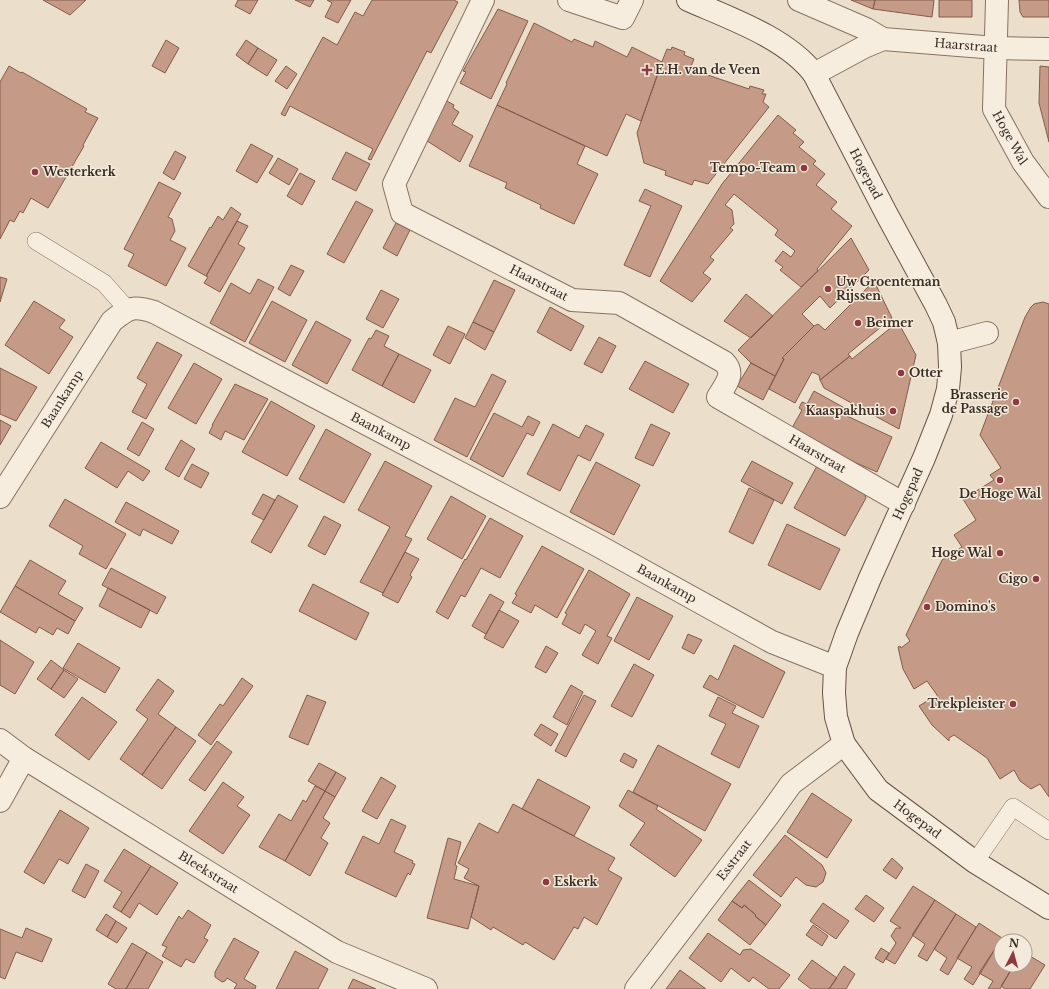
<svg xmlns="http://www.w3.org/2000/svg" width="1049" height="989" font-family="'Libre Baskerville',serif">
<rect width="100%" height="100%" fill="#ebdfcc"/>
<path fill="#c59b87" stroke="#835b4a" d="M43,0H86L70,15Z
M238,0H258L250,14L235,6Z
M295,0H314L310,7Z
M327,0H351L338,23L325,17L332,3Z
M372,0H454L458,2L431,53L427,51L371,160L368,159L373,149L290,106L285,116L281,114L323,37L337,45L355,12L363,16Z
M851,0H875L873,9Z
M875,0H934L932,17L873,9Z
M939,0H972V17H939Z
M1019,0H1049V17H1023L1020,12Z
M498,9L528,21L491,99L460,83L466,72L463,71Z
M534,23L572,42L574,39L593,47L595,41L627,57L632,47L662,62L641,121L626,114L607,156L497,105L507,84L506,83Z
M166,40L179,48L165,73L152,66Z
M246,40L258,48L248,64L236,55Z
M672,47L685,52L684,55L694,59L690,69L749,89L750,86L764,90L762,94H766L763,102L769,107L708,184L694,180L692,185L665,175L666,171L644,163L637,133L663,59L667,49L671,50Z
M258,48L277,60L267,76L248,64Z
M9,66L21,73L22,72L87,109L85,112L98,118L83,145L84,146L48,208L31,198L23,213L20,211L14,222L10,220L0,239V82Z
M286,66L297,74L287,89L275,81Z
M1040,66L1049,67V142L1039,103Z
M445,100L454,105L453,108L459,112L452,124L473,136L460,162L424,139Z
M497,105L585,146L577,164L598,174L574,224L540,208L541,205L505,188L507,183L469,166Z
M778,115L796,130L793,133L804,142L799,147L816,161L813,164L825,174L816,185L837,202L831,209L852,226L817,269L818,271L801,287L780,270L783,267L775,261L783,251L791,257L795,251L775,235L778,230L734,194L725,205L732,210L734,224L730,228L733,230L710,257L714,260L703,273L711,279L692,302L660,281L722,184Z
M251,144L273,156L257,183L236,171Z
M175,151L186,157L174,180L163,173Z
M346,152L370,164L356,191L332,179Z
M278,158L298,169L289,185L269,173Z
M300,173L315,181L302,205L287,196Z
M159,182L181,193L168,217L172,219L175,231L170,240L186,248L166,286L128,266L134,254L124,249Z
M645,189L682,206L650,277L624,265L651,206L639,201Z
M356,201L373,210L344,263L327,254Z
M231,207L241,214L206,276L188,266L210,227L211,228L218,216L223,220Z
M237,221L248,226L238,244L245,248L220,292L204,283L208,277L206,276Z
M396,223L410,230L397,256L383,248Z
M851,238L869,270L830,308L820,296L802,314L814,326L782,358L784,359L775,376L751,363L738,350Z
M291,265L304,271L290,296L278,289Z
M0,277L7,279L0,302Z
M258,279L274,287L245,342L210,323L231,283L250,294Z
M494,280L515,290L494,332L473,322Z
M874,281L892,318L848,354L850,356L820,380L819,375L812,372L795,403L769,389L784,359L782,358L814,326L818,324L825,330Z
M381,290L399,299L383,328L366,319Z
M746,294L773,316L751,338L724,321Z
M34,301L65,320L59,328L73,337L49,374L5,345Z
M272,301L307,320L285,362L249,343Z
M1043,302L1049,304V797L1040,784L1031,789L1020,781L1014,770L1000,779L987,758L954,735L949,738V741L948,740L932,725L919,706L932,698L933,701L938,698L937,695L927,681L914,689L903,669L898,647L900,646L901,648L910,641L906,635L942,560L962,547L954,535L976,520L963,499L994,480L990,475L1001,468L980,435L1025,317L1031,307L1034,304Z
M550,307L584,326L571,351L537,332Z
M316,321L351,340L327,384L292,365Z
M473,322L494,332L485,350L465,338Z
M898,322L916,355L899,429L824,388L820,380L850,356L852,359Z
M448,326L465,334L450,364L433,355Z
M376,330L389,336L384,346L399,354L382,386L352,370L369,338L371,339Z
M599,337L616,346L602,373L584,364Z
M157,342L182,355L146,419L132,412L147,384L137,378Z
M399,354L431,370L414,403L382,386Z
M645,361L689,384L673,413L629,389Z
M194,363L222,379L196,424L168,408Z
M751,363L775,376L763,400L737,386Z
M0,368L37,387L16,421L0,414Z
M492,374L506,381L467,457L434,440L455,398L475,407Z
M235,384L268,399L244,440L225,431L221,440L209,433L213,425H212Z
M814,391L850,411L847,416L892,437L877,472L838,455L839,453L792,428L802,410L799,408L802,402L807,404Z
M271,401L315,426L287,476L242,452Z
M494,413L522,427L528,416L540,422L533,436L527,433L503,477L470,459Z
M0,420L11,426L0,445Z
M142,422L154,429L139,456L127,449Z
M553,424L579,438L586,425L604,434L590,461L578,455L560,491L527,474Z
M651,424L670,433L653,466L635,458Z
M326,429L371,454L344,503L299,479Z
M181,440L195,449L179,477L165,469Z
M101,442L150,471L143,481L128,471L117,488L85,468Z
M385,461L432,486L405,536L412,539L383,593L360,582L390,527L358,510Z
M752,461L793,483L782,504L741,481Z
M596,462L640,485L614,535L570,512Z
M192,464L209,473L201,488L184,479Z
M817,466L864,492L866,498L845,536L794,508Z
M749,488L774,500L753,544L729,532Z
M263,494L275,500L264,520L252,514Z
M278,495L298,506L271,553L251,542Z
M451,496L486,516L462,559L427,539Z
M65,499L126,534L106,569L79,554L83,546L49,526Z
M126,502L179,531L172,544L143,529L140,536L115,522Z
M324,516L341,525L325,555L308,546Z
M490,518L523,536L500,578L481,568L465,597L461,595L448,619L436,612L465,559L466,560Z
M787,524L840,549L820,590L768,565Z
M542,546L584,569L557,618L535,605L531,613L512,603L517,595L515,594Z
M405,552L419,559L410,575L412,577L398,603L382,595Z
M30,560L66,581L58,594L83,608L75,621L15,586Z
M111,568L166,597L157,614L102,585Z
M589,570L630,594L607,636L612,638L598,664L582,655L596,631L585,624L580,634L562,624L567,614L565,613Z
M313,584L369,613L356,640L299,611Z
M15,586L75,621L68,634L57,628L53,635L39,627L36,633L0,612Z
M108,588L150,610L141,628L99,606Z
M490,594L504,602L486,634L472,626Z
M637,597L673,616L649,660L614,641Z
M499,610L519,621L503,648L484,638Z
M688,634L702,640L694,654L682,648Z
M0,640L34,662L15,694L0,685Z
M78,643L120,668L105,693L63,668Z
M734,645L785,672L763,718L703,687L710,675L718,680Z
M546,646L558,653L546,673L535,667Z
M51,660L64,670L51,689L37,679Z
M634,664L654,675L632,717L611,706Z
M64,670L78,679L64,698L51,689Z
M242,678L253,686L211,745L198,735L220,704L223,706Z
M158,679L174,691L158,714L176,727L142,775L120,759L148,719L136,710Z
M571,685L583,692L567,725L553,717Z
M307,695L326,702L308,745L289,737Z
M584,695L596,701L566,757L555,751Z
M82,697L117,722L89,760L55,735Z
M718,697L736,706L732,713L759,726L739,768L711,754L726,724L709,716Z
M541,724L558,734L551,746L534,735Z
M176,727L196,741L162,789L142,775Z
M217,741L232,752L205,791L189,780Z
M658,745L731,784L705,831L633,792Z
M624,753L637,760L633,768L620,761Z
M319,763L336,772L325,791L308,781Z
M336,772L346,778L335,797L325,791Z
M381,777L396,786L377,819L362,811Z
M538,779L590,807L574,836L522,809Z
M223,782L244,797L237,806L250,815L223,854L189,831Z
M315,786L325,791L285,861L259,847L279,814L291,821L303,800L306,802Z
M628,790L658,806L656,809L702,840L675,877L630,845L645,823L619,806Z
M325,791L335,797L323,818L330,823L321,838L328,843L310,876L285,861Z
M812,793L852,820L827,858L787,832Z
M513,804L615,858L608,870L622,878L597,925L584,917L578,929L574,927L554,960L525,942L523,945L493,927L491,930L471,917L479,886L464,878L469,869L458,863L479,823L498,833Z
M60,810L89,828L68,864L59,859L44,884L24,872Z
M391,819L406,826L394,852L413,861L412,863L415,864L410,875L408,873L396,897L345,873L363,836L379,844Z
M785,835L822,865L826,873L823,882L816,887L806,885L796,877L781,897L753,875Z
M448,838L461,842L455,865L457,866L454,879L479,886L468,929L427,918Z
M124,849L151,866L121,912L113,907L122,892L104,881Z
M892,858L903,868L896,879L883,870Z
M86,864L99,871L85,898L72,891Z
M151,866L178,883L157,915L139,903L130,918L121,912Z
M749,880L781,905L766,925L755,916L756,915L744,905L742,908L732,901Z
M913,886L935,900L895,964L886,959L896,943L891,936L896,928H901L890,921Z
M866,895L884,908L874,922L855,909Z
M935,900L956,914L927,961L918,956L925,944L912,935Z
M732,901L742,908L744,905L756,915L755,916L766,925L750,945L718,920Z
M823,903L849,921L836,939L810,921Z
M188,910L211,925L204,938L208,940L194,963L186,959L181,967L162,956L167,947L162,945L179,916L182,919Z
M106,914L116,921L107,937L96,930Z
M956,914L976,927L948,975L940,970L947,958L934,949Z
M116,921L127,928L117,943L107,937Z
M979,923L1002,938L973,985L964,979L972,967L957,958Z
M813,925L828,936L822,946L806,935Z
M26,928L52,939L42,962L16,952L5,979L0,977V929L22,938Z
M708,933L740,955L743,950L751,949L790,975L779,989H769L753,977L749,982L731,968L721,982L689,958Z
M234,938L259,952L244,979L256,986L255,989H234L237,984L227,978L225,981L222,982L215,977V972Z
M1002,938L1007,941H1001V965H1014L1000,989H988L993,981L979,973Z
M132,943L147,952L126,989H116L108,984Z
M881,948L889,953L883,963L875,958Z
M295,951L328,969L318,989H276Z
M147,952L163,962L148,989H126Z
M1025,953L1045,965L1030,989H1005L1001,986L1014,965H1025Z
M812,960L837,978L829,989H811L798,979Z
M844,966L855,974L846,989H829Z
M680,970L706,989H666Z
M353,979L376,989H348Z"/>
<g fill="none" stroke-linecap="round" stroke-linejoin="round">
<defs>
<path id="lane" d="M36,241L104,283L127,309
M975,862L1013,807L1049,831"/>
<g id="street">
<path id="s1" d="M483,0L394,184L402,213L572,300L619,303L724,362C736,374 725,385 718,397L904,504"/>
<path d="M569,0L623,18L632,0"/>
<path id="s2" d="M799,0L866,29L883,39L996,48L1049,49"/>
<path id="s3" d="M997,0L994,109L1023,162L1049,197"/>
<path d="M814,74L864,47L883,39"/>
<path d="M949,343L987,333"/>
<path id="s4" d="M0,497L112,321C129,308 132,305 154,312L595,544L772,642L835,667"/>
<path id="s5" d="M0,740L24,758L337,952L426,989"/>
<path d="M0,801L24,758"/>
<path id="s6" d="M636,989L768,816L791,784L844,744"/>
</g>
<g id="secondary">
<path id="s7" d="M688,0C729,18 787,38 814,74L886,213L936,305L944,322L949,343L950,367L948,389L941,415L924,458L870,578L847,633L835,667L834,693L836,717L844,744L878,790L975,862L1049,908"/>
</g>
</defs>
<use href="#lane" stroke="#877262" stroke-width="18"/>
<use href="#street" stroke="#877262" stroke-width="24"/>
<use href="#secondary" stroke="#695345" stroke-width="24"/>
<use href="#lane" stroke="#f6eddf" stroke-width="17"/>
<use href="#street" stroke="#f6eddf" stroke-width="22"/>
<use href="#secondary" stroke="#f6eddf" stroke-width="22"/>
</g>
<g fill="#903841" stroke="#f3eadb" stroke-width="1.5">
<path d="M645 64h4v4h4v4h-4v4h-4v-4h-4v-4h4z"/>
<circle cx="804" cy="168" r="4"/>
<circle cx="35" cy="172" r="4"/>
<circle cx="828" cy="289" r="4"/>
<circle cx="858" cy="323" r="4"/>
<circle cx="901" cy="373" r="4"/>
<circle cx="1016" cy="402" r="4"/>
<circle cx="893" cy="411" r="4"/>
<circle cx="1000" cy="480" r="4"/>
<circle cx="1000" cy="553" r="4"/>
<circle cx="1036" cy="579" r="4"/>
<circle cx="927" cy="607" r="4"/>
<circle cx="1013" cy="704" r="4"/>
<circle cx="546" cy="882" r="4"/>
</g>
<g text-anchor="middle" stroke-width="3" stroke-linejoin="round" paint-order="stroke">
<g font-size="12" fill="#392c23" stroke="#f3eadb">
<text dy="4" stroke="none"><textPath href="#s2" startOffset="176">Haarstraat</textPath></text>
<text dy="4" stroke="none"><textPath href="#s3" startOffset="142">Hoge Wal</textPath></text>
<text dy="4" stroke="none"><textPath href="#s7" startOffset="260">Hogepad</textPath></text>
<text dy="4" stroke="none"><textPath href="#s1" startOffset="388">Haarstraat</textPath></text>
<text dy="4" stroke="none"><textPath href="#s4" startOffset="116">Baankamp</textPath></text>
<text dy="4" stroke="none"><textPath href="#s4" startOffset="511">Baankamp</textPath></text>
<text dy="4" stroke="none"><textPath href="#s1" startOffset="747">Haarstraat</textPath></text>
<text transform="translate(908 494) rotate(-66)" y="4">Hogepad</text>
<text dy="4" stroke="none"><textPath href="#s4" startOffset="835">Baankamp</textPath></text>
<text dy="4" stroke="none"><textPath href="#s7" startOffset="980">Hogepad</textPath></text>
<text dy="4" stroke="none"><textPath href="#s6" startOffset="162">Esstraat</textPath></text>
<text dy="4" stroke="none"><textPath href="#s5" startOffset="247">Bleekstraat</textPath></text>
</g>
<g font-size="12" font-weight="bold" fill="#392c23" stroke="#f3eadb" text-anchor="start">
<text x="655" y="74">E.H. van de Veen</text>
<text x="796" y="172" text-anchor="end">Tempo-Team</text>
<text x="43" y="176">Westerkerk</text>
<text x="836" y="286">Uw Groenteman<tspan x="836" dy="14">Rijssen</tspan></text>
<text x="866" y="327">Beimer</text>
<text x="909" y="377">Otter</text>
<text x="1008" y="399" text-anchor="end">Brasserie<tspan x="1008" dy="14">de Passage</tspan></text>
<text x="885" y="415" text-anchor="end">Kaaspakhuis</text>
<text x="1000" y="498" text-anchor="middle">De Hoge Wal</text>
<text x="992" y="557" text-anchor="end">Hoge Wal</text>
<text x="1028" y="583" text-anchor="end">Cigo</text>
<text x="935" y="611">Domino's</text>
<text x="1005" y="708" text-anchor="end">Trekpleister</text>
<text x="554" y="886">Eskerk</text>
</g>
</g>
<g transform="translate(1013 953) rotate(6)"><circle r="19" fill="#f3eadb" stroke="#a99e91"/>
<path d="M0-3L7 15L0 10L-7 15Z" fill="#903841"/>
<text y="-6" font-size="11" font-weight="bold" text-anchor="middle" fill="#392c23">N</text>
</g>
</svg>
